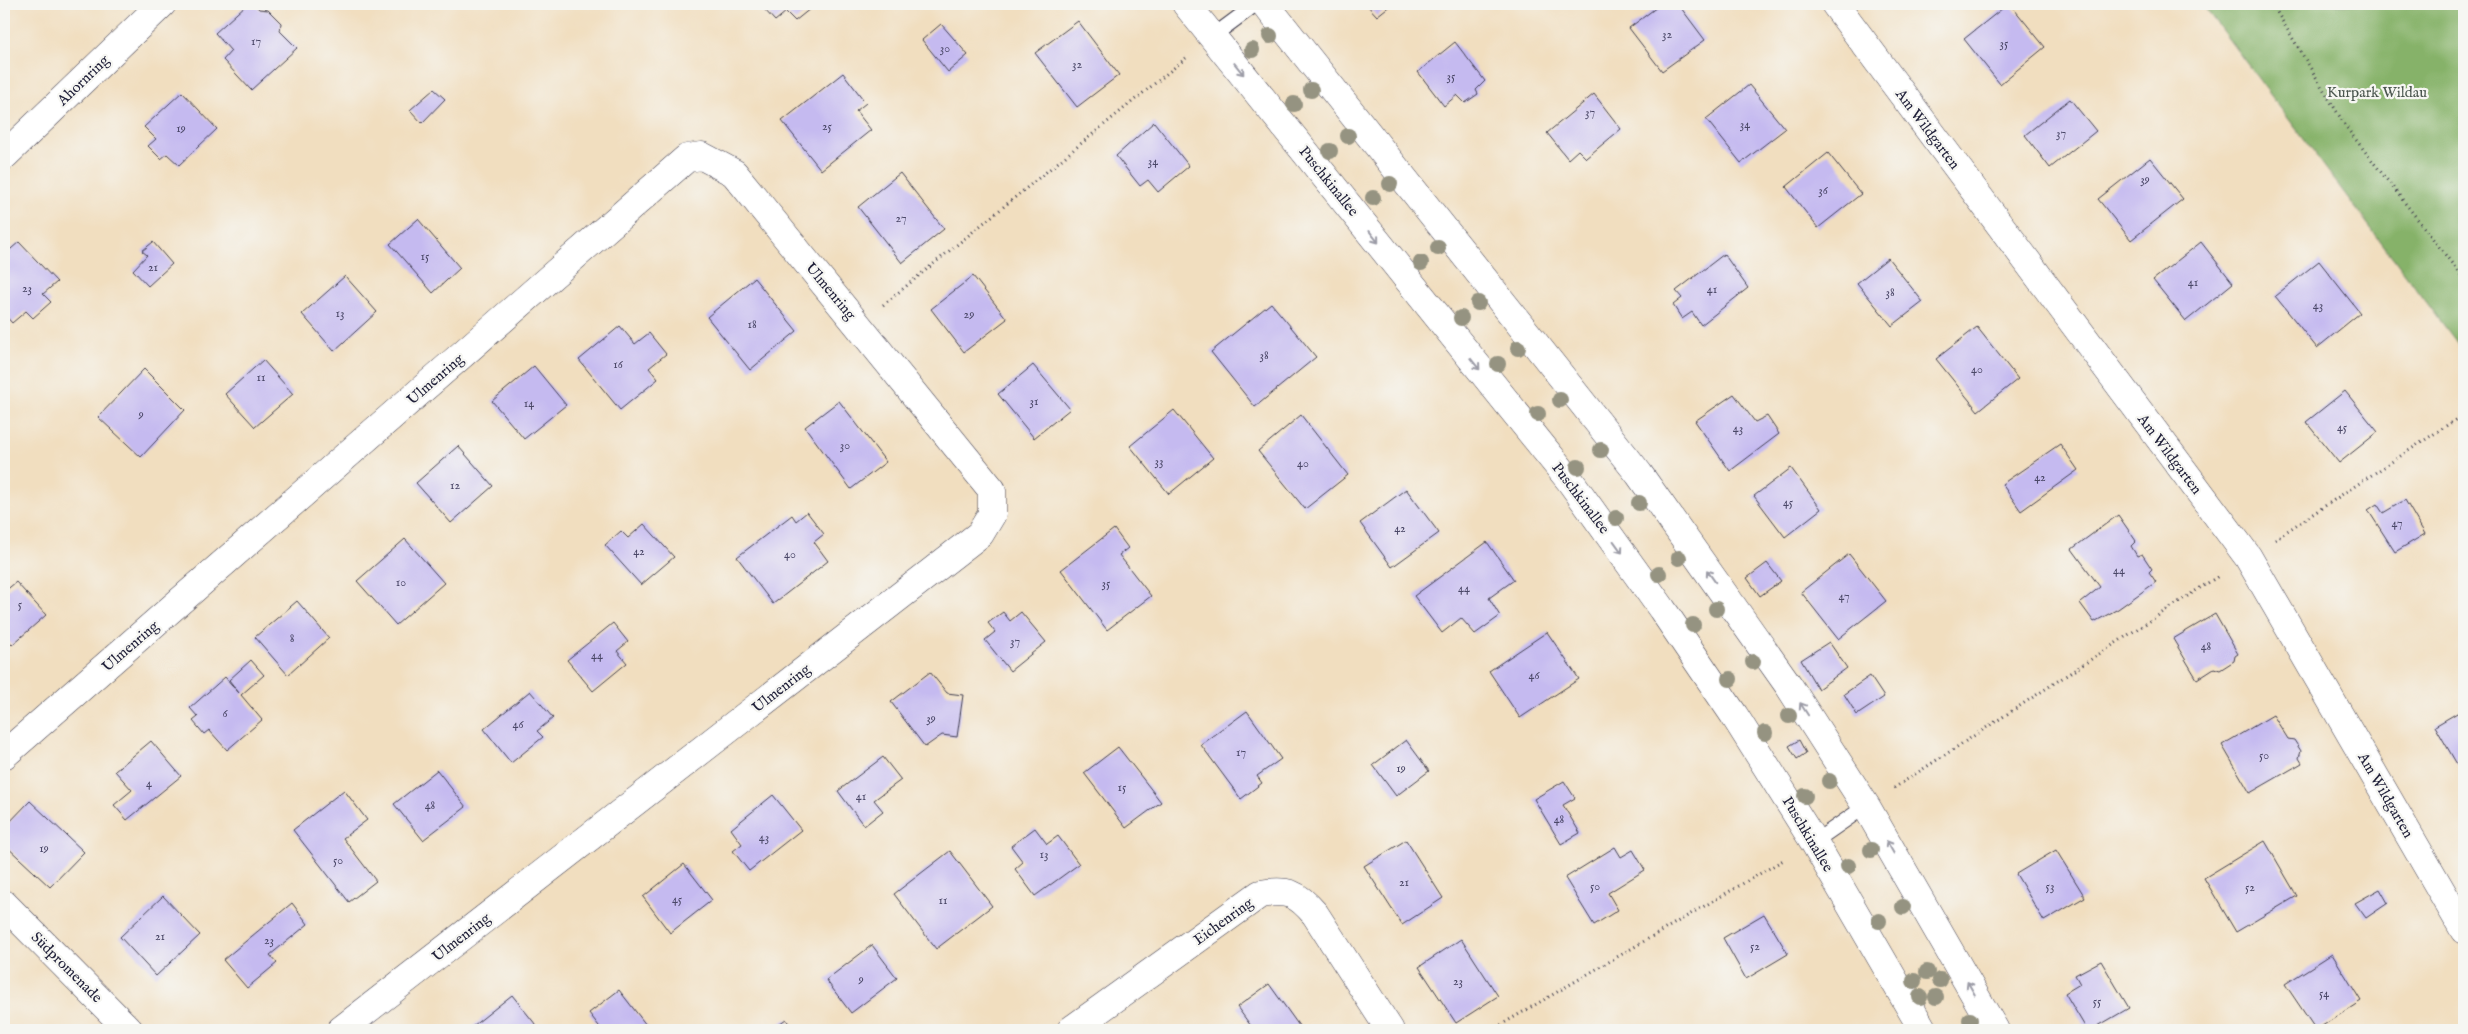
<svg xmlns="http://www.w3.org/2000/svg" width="2468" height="1034" font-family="'IM FELL English',serif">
<rect width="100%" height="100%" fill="#f6f6f2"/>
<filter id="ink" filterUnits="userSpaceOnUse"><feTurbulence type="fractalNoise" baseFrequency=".02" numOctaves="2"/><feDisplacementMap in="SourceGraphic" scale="10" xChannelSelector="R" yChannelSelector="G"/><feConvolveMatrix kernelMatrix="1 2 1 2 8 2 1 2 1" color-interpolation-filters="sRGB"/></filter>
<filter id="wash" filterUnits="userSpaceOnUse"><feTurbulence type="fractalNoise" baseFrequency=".0096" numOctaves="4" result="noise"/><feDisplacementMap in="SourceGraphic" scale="20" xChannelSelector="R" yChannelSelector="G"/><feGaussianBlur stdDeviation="1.12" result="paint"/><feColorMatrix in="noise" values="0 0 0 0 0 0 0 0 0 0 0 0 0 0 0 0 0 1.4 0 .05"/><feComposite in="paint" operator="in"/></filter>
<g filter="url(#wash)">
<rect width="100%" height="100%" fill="#f1debf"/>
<path fill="#86b269" stroke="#546a52" d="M2202,4H2464V352Z"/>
<g id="blocks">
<path fill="#c5baf0" d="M247,4H254L259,9L268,10L281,23L280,31L297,48L251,90L223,60L231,51L215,33Z
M769,4H816L795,21L786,12L775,21L764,9Z
M1366,4H1392L1377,16Z
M1661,4H1678L1705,40L1662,71L1629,28Z
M2008,4H2010L2045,47L2000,84L1964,39Z
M1078,21L1119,75L1077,107L1035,53Z
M941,24L968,55L948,72L922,40Z
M1455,42L1485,81L1476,90L1478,94L1465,103L1457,95L1444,106L1418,72Z
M843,73L866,103L856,111L871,130L821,170L782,121Z
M1749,85L1785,129L1741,163L1706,119Z
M434,89L445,99L422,123L410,110Z
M182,92L217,129L179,165L167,154L161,159L148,146L156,139L144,127Z
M1594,94L1621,129L1586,158L1578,150L1568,159L1547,133Z
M2070,99L2096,131L2050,168L2025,135Z
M1154,122L1189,166L1158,192L1148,180L1140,186L1116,156Z
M1828,153L1861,194L1818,228L1786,187Z
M2150,158L2183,199L2131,240L2098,199Z
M900,173L944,229L902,263L858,207Z
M418,219L460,268L433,293L390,244Z
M19,242L57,282L43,294L51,302L33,318L26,311L12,323L4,314V255Z
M153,242L172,264L148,286L133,270L147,255L142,251Z
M2201,242L2233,283L2186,321L2153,280Z
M1724,254L1748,288L1701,325L1692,312L1682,319L1673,305L1682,298L1676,291Z
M1888,258L1923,302L1892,326L1857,283Z
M2319,261L2360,313L2317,348L2275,296Z
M345,276L377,312L334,351L302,314Z
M973,276L1007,319L964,352L931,309Z
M754,278L797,331L750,370L707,317Z
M1271,303L1316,357L1255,407L1211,352Z
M620,326L635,344L649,333L666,354L649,368L658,379L620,410L579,360Z
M1977,327L2018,379L1978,411L1936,359Z
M263,360L293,394L255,427L225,394Z
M1033,365L1070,409L1034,438L998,394Z
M534,366L566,405L524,439L492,401Z
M144,369L185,410L141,457L98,417Z
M2345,391L2378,432L2339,463L2306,422Z
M1734,394L1755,422L1767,416L1779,434L1730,471L1695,421Z
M839,401L886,462L851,489L805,427Z
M1174,410L1213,458L1169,494L1130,446Z
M1301,415L1348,475L1305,509L1258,451Z
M2060,444L2078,470L2021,511L2002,484Z
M458,446L493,486L451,523L416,483Z
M1791,468L1821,509L1785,537L1754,496Z
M1406,489L1439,533L1392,567L1360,523Z
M2405,500L2425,534L2395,552L2368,510L2377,504L2383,513Z
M807,512L824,534L814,542L828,561L773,604L737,557L792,515L796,521Z
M2118,515L2136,541L2131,546L2137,556L2142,554L2152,569L2149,572L2156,582L2118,609L2094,622L2080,603L2100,587L2072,549Z
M644,524L674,557L641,585L605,545L621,531L628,538Z
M1114,529L1128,548L1119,555L1151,596L1107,630L1061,570Z
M405,539L444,583L396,625L357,581Z
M1487,542L1514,580L1489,598L1500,616L1475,634L1461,618L1442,633L1414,596Z
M1849,554L1886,601L1838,639L1801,592Z
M1767,563L1781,581L1760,596L1747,578Z
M16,582L46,615L12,645L4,637V592Z
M297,601L329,638L288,675L255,637Z
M1003,612L1010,621L1021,612L1046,642L1010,671L985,640L995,632L988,623Z
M2215,614L2238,654L2235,656L2234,661L2220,670L2214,668L2197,679L2173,639Z
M613,623L628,642L617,651L627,663L593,691L567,660Z
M1547,632L1579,679L1520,718L1489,671Z
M1829,642L1847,668L1818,689L1801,660Z
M251,660L264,675L241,695L262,720L227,750L209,730L204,734L193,721L198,717L190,708L225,677L239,693L229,680Z
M930,672L947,693L963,695L957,737L942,735L925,747L891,702Z
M1870,676L1884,697L1857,715L1844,694Z
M530,691L553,718L537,731L543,737L511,763L484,729Z
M2464,709V763L2458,766L2435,726Z
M1247,711L1281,759L1257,776L1262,783L1241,799L1201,745Z
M2273,715L2288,739L2294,740L2301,751L2299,758L2302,763L2250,793L2222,745Z
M1406,740L1429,771L1396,796L1373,765Z
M1799,740L1806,753L1797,759L1789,746Z
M151,741L181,776L127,820L114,805L132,790L115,771Z
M1118,747L1161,802L1126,828L1084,773Z
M883,757L901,780L874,800L883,811L864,826L838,791Z
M437,770L466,807L423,840L394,804Z
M1564,781L1575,798L1563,805L1580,833L1561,844L1534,799Z
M344,790L367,820L343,838L376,881L349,902L293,830Z
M773,795L801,830L749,871L733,851L742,844L731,829Z
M30,801L84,852L50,887L4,844V828Z
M1035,828L1047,844L1058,836L1079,864L1035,896L1015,869L1023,862L1011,846Z
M1406,840L1443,898L1402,925L1364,866Z
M2265,841L2297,896L2236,932L2204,878Z
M1615,847L1621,857L1633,850L1645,870L1608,893L1618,910L1594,925L1565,878Z
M2056,850L2085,897L2044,921L2016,874Z
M950,851L992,906L936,949L894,894Z
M684,864L712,900L670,933L643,897Z
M2380,889L2388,903L2366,918L2355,903Z
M163,896L200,935L156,976L120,937Z
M292,903L308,924L270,955L277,963L247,988L223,960Z
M1764,914L1788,954L1746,979L1723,938Z
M1461,939L1498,996L1456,1023L1419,967Z
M872,945L897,978L851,1013L826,980Z
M2332,954L2361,1001L2316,1030L2285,984Z
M2101,961L2129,1008L2091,1030H2087L2065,993L2080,984L2075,975Z
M1269,984L1302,1030H1254L1237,1007Z
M619,990L650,1030H602L589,1013Z
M512,995L540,1030H477L473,1026Z
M786,1019L793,1030H770Z"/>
</g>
</g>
<g filter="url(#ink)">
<use href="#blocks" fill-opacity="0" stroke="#413e4f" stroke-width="1"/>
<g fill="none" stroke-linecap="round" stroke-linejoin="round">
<defs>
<path id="lane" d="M1213,36L1256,4
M1814,842L1866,806"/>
<path id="street" d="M1186,4L1571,482L1662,609L1734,715L1814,842L1923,1030
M1265,4L1639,474L1789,686L1866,806L1995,1030
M1835,4L2248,557L2464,930
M4,156L162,4
M4,755L687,158L702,156L734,173L992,490V514L980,534L341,1030
M4,904L129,1030
M1071,1030L1260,894C1288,889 1297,893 1315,914L1390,1030"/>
</defs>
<use href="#lane" stroke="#413e4f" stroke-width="16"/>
<use href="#street" stroke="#413e4f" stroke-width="29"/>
<path stroke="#413e4f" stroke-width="3" stroke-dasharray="1 4" stroke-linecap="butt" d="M2272,4L2346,127L2464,279
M883,305L1186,58
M2275,539L2464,414
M1894,788L2220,575
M1492,1030L1785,859"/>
<use href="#lane" stroke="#fff" stroke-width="14"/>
<use href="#street" stroke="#fff" stroke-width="28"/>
</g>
<g fill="#959381">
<circle cx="1270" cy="36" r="8"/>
<circle cx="1252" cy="50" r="8"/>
<circle cx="1311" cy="90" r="8"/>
<circle cx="1294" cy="104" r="8"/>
<circle cx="1348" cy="136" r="8"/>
<circle cx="1330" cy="151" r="8"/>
<circle cx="1390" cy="184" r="8"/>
<circle cx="1373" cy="198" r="8"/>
<circle cx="1438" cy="248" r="8"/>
<circle cx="1421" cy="263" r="8"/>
<circle cx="1478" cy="303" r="8"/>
<circle cx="1461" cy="318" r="8"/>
<circle cx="1518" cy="348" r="8"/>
<circle cx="1498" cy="364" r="8"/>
<circle cx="1560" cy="400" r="8"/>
<circle cx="1538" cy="414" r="8"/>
<circle cx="1601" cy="450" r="8"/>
<circle cx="1578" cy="467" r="8"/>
<circle cx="1639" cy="503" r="8"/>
<circle cx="1616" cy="518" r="8"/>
<circle cx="1679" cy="558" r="8"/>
<circle cx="1659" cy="574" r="8"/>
<circle cx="1716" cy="609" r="8"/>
<circle cx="1693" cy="625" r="8"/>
<circle cx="1753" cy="662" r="8"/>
<circle cx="1730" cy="679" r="8"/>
<circle cx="1789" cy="716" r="8"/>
<circle cx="1765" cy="733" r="8"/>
<circle cx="1829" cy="781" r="8"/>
<circle cx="1805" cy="796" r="8"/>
<circle cx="1871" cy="850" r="8"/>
<circle cx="1848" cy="866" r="8"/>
<circle cx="1903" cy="907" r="8"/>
<circle cx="1879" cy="921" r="8"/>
<circle cx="1927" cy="972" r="8"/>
<circle cx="1940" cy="980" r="8"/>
<circle cx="1914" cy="981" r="8"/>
<circle cx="1920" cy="997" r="8"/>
<circle cx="1936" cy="997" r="8"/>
<circle cx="1970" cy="1020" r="8"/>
</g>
<defs><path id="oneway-shaft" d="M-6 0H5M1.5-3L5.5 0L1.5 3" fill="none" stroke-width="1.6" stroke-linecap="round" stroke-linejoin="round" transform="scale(1.25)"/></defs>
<g stroke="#9c9ca7">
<use href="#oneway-shaft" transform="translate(1239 69) rotate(51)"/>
<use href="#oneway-shaft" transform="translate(1374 237) rotate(52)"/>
<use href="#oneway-shaft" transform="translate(1475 364) rotate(51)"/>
<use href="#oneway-shaft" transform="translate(1618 547) rotate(54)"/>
<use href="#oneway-shaft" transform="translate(1711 576) rotate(-125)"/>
<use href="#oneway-shaft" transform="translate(1804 709) rotate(-123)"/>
<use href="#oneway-shaft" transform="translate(1890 847) rotate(-120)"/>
<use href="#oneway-shaft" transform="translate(1971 988) rotate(-120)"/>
</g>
</g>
<g text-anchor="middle" stroke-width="4.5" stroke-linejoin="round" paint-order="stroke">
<g font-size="12" fill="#4b4868">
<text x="1667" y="38">32</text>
<text x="256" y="45">17</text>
<text x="2004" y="47">35</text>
<text x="945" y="52">30</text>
<text x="1077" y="68">32</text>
<text x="1451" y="80">35</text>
<text x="1590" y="116">37</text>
<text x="1745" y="128">34</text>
<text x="827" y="130">25</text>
<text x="181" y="132">19</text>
<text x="2061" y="137">37</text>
<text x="1153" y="165">34</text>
<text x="2145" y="183">39</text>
<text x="1823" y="194">36</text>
<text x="901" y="222">27</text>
<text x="425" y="260">15</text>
<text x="153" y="271">21</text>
<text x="2193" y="286">41</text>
<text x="27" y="292">23</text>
<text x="1712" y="293">41</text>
<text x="1890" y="296">38</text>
<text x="2318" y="309">43</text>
<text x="340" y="317">13</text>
<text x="969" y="318">29</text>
<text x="752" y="328">18</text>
<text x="1264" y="359">38</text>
<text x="618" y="368">16</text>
<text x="1977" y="373">40</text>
<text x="261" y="381">11</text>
<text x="1034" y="405">31</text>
<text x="529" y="407">14</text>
<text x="141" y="418">9</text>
<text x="2342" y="431">45</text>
<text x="1738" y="432">43</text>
<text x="845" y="449">30</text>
<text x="1159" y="465">33</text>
<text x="1303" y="467">40</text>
<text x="2040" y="481">42</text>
<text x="455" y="489">12</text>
<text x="1788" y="506">45</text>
<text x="2397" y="527">47</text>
<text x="1400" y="532">42</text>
<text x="639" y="555">42</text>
<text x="790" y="558">40</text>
<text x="2119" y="574">44</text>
<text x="401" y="586">10</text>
<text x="1106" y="587">35</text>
<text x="1464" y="592">44</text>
<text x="1844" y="600">47</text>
<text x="20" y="608">5</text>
<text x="292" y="642">8</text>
<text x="1015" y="645">37</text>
<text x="2206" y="650">48</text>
<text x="597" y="659">44</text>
<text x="1534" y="679">46</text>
<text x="225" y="717">6</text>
<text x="931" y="722">39</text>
<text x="518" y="728">46</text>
<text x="1241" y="756">17</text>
<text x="2264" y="759">50</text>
<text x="1401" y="772">19</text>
<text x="149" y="787">4</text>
<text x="1122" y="791">15</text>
<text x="861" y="800">41</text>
<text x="430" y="809">48</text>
<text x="1559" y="823">48</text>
<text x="764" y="841">43</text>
<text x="44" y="852">19</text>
<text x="1044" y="858">13</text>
<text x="338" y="864">50</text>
<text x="1404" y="886">21</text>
<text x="1595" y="890">50</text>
<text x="2050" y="890">53</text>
<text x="2250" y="891">52</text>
<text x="677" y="903">45</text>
<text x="943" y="904">11</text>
<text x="160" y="940">21</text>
<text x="269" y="944">23</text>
<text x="1755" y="950">52</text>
<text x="861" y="983">9</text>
<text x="1458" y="985">23</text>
<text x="2324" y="997">54</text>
<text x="2097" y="1005">55</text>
</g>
<g font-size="15" fill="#22223b" stroke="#f6f6f2">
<text transform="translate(83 80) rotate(-44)" y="5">Ahornring</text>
<text transform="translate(1928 129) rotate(53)" y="5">Am Wildgarten</text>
<text transform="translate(1329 181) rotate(51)" y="5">Puschkinallee</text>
<text transform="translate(831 291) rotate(50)" y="5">Ulmenring</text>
<text transform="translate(435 379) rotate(-41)" y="5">Ulmenring</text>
<text transform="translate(2170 454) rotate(53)" y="5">Am Wildgarten</text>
<text transform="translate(1581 498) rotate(53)" y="5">Puschkinallee</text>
<text transform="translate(130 646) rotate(-41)" y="5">Ulmenring</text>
<text transform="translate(781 688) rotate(-38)" y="5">Ulmenring</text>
<text transform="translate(2386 795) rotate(60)" y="5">Am Wildgarten</text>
<text transform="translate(1808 834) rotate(59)" y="5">Puschkinallee</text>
<text transform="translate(1223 921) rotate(-36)" y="5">Eichenring</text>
<text transform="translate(461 937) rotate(-38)" y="5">Ulmenring</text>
<text transform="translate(67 967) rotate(45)" y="5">Südpromenade</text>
</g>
<g font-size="15" fill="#4a564e" stroke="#f6f6f2">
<text x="2377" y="97">Kurpark Wildau</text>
</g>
</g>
<rect width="2468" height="1034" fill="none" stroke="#f6f6f2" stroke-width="20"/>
</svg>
